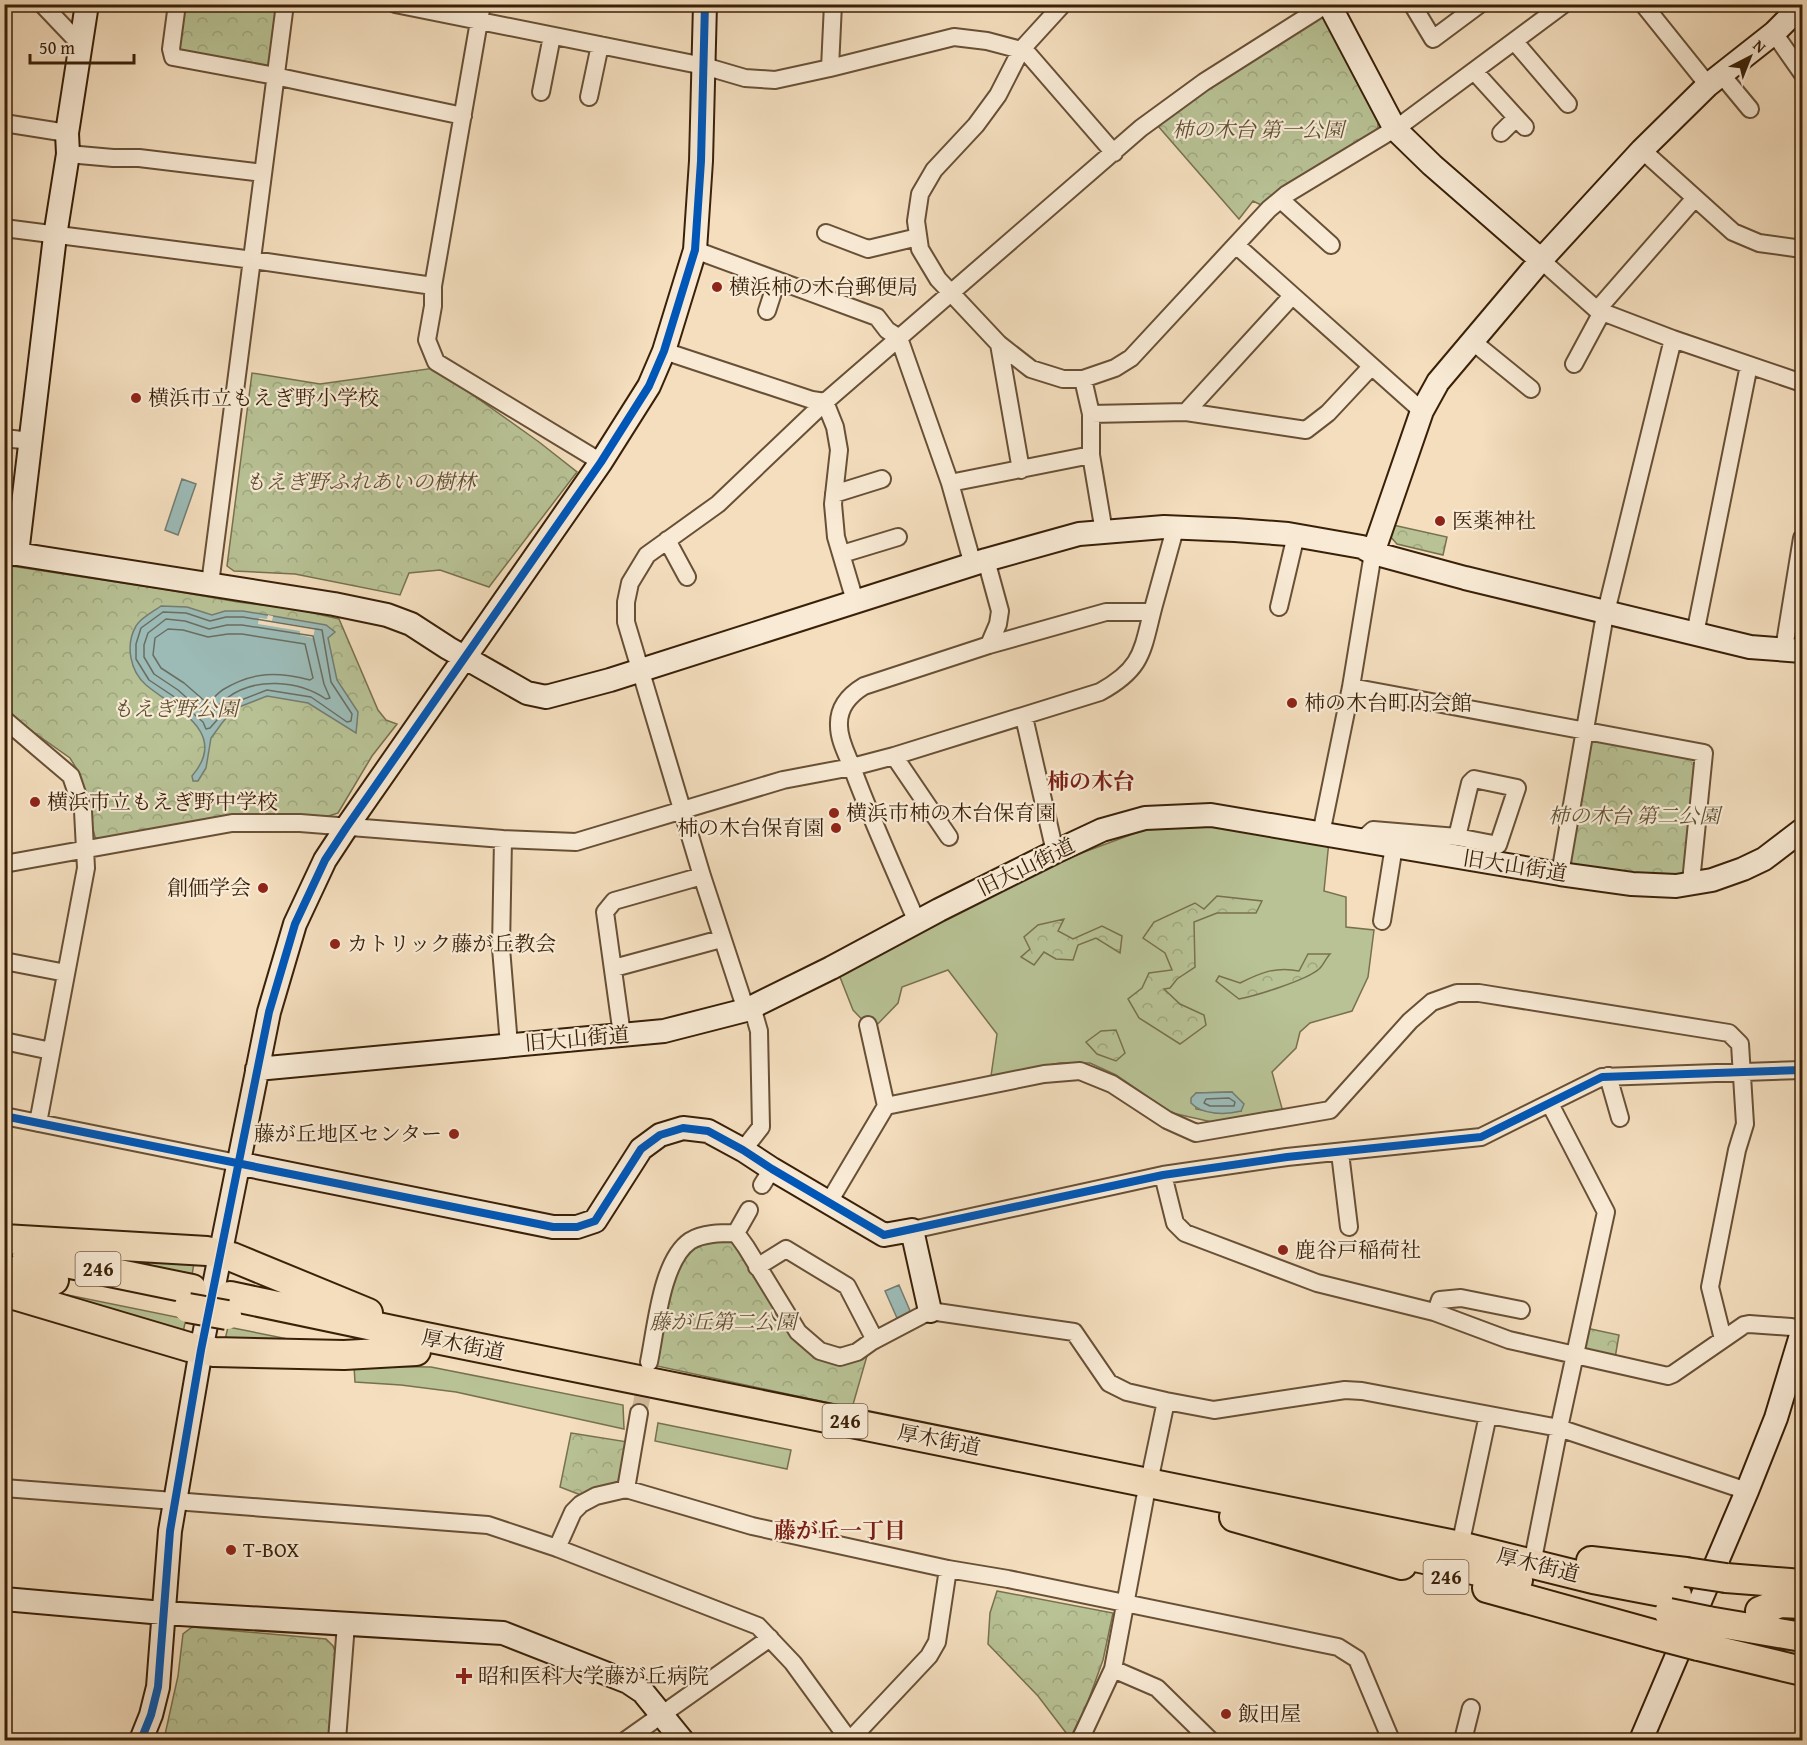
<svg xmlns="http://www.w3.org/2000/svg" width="1807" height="1745" font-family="'Gentium Book Plus','Noto Serif JP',serif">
<defs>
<pattern id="forest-crowns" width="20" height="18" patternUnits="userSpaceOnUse" patternTransform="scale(1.5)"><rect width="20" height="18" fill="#b8c295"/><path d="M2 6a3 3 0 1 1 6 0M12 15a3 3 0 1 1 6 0" fill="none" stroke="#9fa67f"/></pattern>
</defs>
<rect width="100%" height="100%" fill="#f4debe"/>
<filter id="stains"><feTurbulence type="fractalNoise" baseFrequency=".00333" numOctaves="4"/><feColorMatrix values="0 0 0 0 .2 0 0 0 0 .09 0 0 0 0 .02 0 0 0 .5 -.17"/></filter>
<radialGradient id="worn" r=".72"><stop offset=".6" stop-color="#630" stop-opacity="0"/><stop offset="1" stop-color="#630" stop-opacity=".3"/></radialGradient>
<path fill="#b8c295" stroke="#78714e" stroke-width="1.5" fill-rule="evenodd" d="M1205,825L1329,841L1324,891L1346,897V927L1374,930L1368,977L1352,1011L1310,1023L1300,1032L1296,1048L1272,1072L1283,1112L1221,1124L1172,1113L1116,1075L1090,1063H1060L991,1076L997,1034L948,970L902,987L898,1003L872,1030L853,1010L838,972L936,925L1041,868L1149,828ZM1232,1092L1241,1111L1217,1113L1196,1109V1093Z
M53,1248L195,1257L192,1275Z
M4,1282L186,1319L181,1341Z
M228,1327L333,1348L224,1344Z
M354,1366L431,1367L623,1405L624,1429L456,1392L401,1385L355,1382Z
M658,1423L791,1450L787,1469L655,1441Z"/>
<path fill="url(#forest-crowns)" stroke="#78714e" stroke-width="1.5" d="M181,5H284L270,75L181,55L176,48Z
M1324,7L1378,119V133L1269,209L1253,201L1239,219L1158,126L1204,82Z
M435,368L539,442L577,472L489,587L440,570L409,573L400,595L295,574L234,571L227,566L252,373L320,384Z
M1393,525L1447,537L1443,555L1397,544L1389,535Z
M4,565L163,589L238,602L296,609L339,619L378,710L386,720L397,724L372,756L338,813L322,818L102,842L95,837L78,771L70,758L5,712Z
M1586,731L1704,753L1691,882L1560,874Z
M1217,896L1262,901L1256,913H1217L1194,922L1195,967L1177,979L1170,988L1164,989L1180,1004L1204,1015L1206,1025L1180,1044L1139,1018L1128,999L1142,988L1149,973L1172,970L1165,953L1143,938L1154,922L1195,903L1204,909Z
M1064,919L1058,931L1073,939L1102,926L1122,936L1120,953L1096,938L1078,945L1073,960L1056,959L1044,952L1034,965L1021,957L1030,949L1024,937L1038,925Z
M1308,954H1330C1326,958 1323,966 1319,969C1307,980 1255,996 1239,999L1216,981L1219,976L1240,983C1260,973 1276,966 1299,971Z
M1116,1030L1125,1053L1116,1061L1097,1054L1086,1042L1101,1031Z
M734,1237L798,1332L840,1357L871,1342L852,1408L657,1366L672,1277L680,1259L696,1246L716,1238Z
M1586,1328L1619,1335L1615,1358L1591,1353L1583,1347Z
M571,1433L628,1442L622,1476L619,1481L591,1492L586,1497L560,1487Z
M997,1591L1113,1613L1103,1660L1086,1707L1070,1738L1038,1696L988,1644L990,1613Z
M192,1627L326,1639L333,1646L336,1654L331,1740L164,1739L178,1676L183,1634Z"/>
<path fill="#9cbbb7" stroke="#747d71" stroke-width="1.5" d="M182,479L196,484L178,535L165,530Z
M161,606L187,607L212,615L225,611H243L326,625L335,632L328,638L337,680L358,712L356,733L308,703L267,696L234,709L222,723L211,738L206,768L198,781H193L192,776C230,732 175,709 146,685C130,671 125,645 136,626C140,618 154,611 161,606Z
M1232,1092L1244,1104L1241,1111C1226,1115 1202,1115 1191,1103V1098L1196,1093Z
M899,1285L911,1313L897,1318L885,1291Z"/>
<path fill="#f4debe" d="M268,615L273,616L272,621L315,628L313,638L300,635V631L258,624L259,618L267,619Z"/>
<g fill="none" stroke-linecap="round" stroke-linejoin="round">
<path stroke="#6a6e60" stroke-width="1.5" d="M163,612L186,613L210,621L226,617H243L322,630L331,682L352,714L351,721L347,722L311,697L267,690L231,704L210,728L206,729L203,722L173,696L149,680L136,659V644L141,628Z
M166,619L185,621L209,629L227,625H242L313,636L324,684L330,698L326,699C298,680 255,677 227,698C220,702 215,710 210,715L207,716L178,690L154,674L144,657V645L148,633Z
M168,629L183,630L208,637L228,634H242L305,644L313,678L310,680C278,672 254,671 224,689C217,693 213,700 207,703L184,683L161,668L153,655L155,638Z
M1229,1098L1235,1102L1234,1106H1210L1204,1103L1206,1099Z"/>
<path stroke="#cfb89a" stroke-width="16" stroke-dasharray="16 8" stroke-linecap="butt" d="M639,1413L647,1375"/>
<defs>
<path id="street" d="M42,4L81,45
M177,4L171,49L173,57L270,75L463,116
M395,4L704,66L745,78L775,80L830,68
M482,4L433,286V306L427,340L436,362L601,462
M833,4L830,68L954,37L987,41L1021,50L1029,55L1114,153
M1063,4L1021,50L998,95L976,125L934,170L920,194L916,221L920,249L938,279L999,344L1031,369L1063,379H1083L1115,368L1131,358L1269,209L1287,194L1401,125L1564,4
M1412,4L1433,39L1480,4
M1643,4L1708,85
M1774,33L1802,73
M1514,41L1568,104
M1474,71L1525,127
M1721,74L1750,109
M541,92L552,36
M589,97L600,45
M4,123L67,133
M1501,133L1516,118
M1642,150L1733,232L1759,243L1802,249
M68,154L113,158H139L263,173
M1281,200L1331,245
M4,228L253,260L433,286
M826,233L868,249L918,237
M1236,245L1422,411
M695,250L877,317L887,330L899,338L950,483L973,565
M1541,260L1597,310L1673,339L1802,383
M1597,310L1695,198
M767,311L777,280
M1472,341L1531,389
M999,344L1021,470
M664,351L812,400L825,402L835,427L839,450L833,504L836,537L855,601
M1574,364L1602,312
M1083,379L1091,414V455L1104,532
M1186,412L1292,296
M1091,414L1186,412L1306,430L1328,413L1371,367
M4,438L31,441
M950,483L1091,455
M834,494L882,479
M667,540L687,577
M842,554L898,537
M210,584L285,4
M1279,607L1296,535
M1695,634L1749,365
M989,645L1106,612H1152
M1784,649L1802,538
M1351,687L1704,753L1691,882
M1024,717L1055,852
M4,719L71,776L83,811L86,868L38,1123
M894,756L949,837
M1321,834L1351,687L1373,553
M503,839L501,948L509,1045
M1361,841L1373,830L1457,837L1498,845L1517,788L1474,779L1470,783L1457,837
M4,864L232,823H300L503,839L576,842L783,780L852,767L894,756L1100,692C1144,668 1142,650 1154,605C1161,580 1168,554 1175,529
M1560,874L1604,620L1673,339
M1382,921L1394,846
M917,922C895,871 872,821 853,770C848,756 839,741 839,726C838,708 849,695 864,686L989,645L998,624L1000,611L986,560
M4,961L66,973
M614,968L721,939
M622,1035L605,912L614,901L702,876
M4,1041L51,1051
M1608,1076L1620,1118
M886,1106L1044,1074L1080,1071L1112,1084L1167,1120L1196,1133L1330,1110L1410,1021L1432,1002L1457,993H1479L1729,1033L1740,1044L1745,1124L1737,1150L1710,1287L1723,1339
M4,1116L237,1163
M743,1150L761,1127L759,1031L755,1017L746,1010L702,876L626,622V602L630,583L647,555L718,504L825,402L1141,128L1204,82L1327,4
M1340,1153L1349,1227
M1163,1175L1175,1223L1185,1233L1317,1283L1434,1312L1509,1340L1668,1376L1673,1374L1744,1325L1749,1324L1791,1327L1802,1330
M762,1185L772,1169
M829,1202L886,1106L868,1025
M912,1230L1163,1175L1287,1157L1481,1137L1602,1077L1802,1070
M736,1233L749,1210
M757,1267L786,1249L847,1286L875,1340
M1436,1312L1440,1300L1461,1298L1521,1310
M649,1362C656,1329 661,1261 690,1241C703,1233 721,1233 736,1233L746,1247L798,1332L820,1351L840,1357L857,1352L871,1342L930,1311L1074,1332L1109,1383L1127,1392L1166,1401L1214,1410L1345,1390L1362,1391L1559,1428L1747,1491
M1149,1482L1166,1401
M4,1488L488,1525L557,1548L758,1626L793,1663L849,1740
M626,1489L639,1413
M1460,1546L1488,1415
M557,1548L573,1512L581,1504L596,1496L626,1489L752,1526L948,1569L1008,1579L1338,1647L1357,1659L1391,1740
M1534,1554L1559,1428L1606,1212L1550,1104
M1113,1669L1157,1688L1210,1740
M337,1740L346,1624
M626,1740L770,1638
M850,1740L929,1656L937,1642L948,1569
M1080,1740L1113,1669L1145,1498
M1463,1740L1471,1708"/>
<path id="secondary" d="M1329,4L1395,129L1432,165L1541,260
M1373,553L1422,411L1438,382L1541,260L1642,150L1708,85L1774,33L1802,5
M4,554H17L334,604L387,615L411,624L448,648L527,693L546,697L610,680L986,560L1079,534L1164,527L1235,530L1288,534L1362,547L1373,553L1465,578L1750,647L1802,651
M17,554L55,236L68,154L67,133L87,4
M257,1069L664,1031L746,1010L831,968L939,910L1055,852L1102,830L1145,818L1211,815L1560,874L1632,884L1676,886L1712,880L1743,869L1764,859L1802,830
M237,1163L553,1227H577L595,1221L641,1149L660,1135L683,1128L708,1131L743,1150L772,1169L884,1235L912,1230L930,1311
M4,1599L163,1613L503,1633L628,1682L643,1692L682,1740
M141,1740L151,1715L158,1687L170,1531L201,1350L269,1012L295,924L325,860L346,828L601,462L649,386L664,351L695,250L701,161L705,4
M1641,1740L1747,1491L1776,1418L1802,1332"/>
<path id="highway" d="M4,1239L207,1251L232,1257L368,1313
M27,1255L192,1289
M4,1270L54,1280
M4,1292L189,1347L214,1352L344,1355L416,1351
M230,1296L411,1334L1460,1546L1593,1579L1677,1595
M1234,1517L1402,1565
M1384,1550L1518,1580
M1591,1561L1686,1572
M1726,1578L1802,1584
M1487,1588L1660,1636
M1760,1611L1780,1603L1802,1604
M1708,1621L1802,1637
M1698,1646L1802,1671"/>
</defs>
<use href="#street" stroke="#685036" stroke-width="20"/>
<use href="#secondary" stroke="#392008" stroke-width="26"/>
<use href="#highway" stroke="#392008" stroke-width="32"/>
<use href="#street" stroke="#f8ead5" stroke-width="16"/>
<use href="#secondary" stroke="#f8ead5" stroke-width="22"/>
<use href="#highway" stroke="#f4debe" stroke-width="28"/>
<defs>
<path id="highway-bridge" d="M188,1308L227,1315
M1686,1572L1726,1578
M1669,1613L1708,1621
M1660,1636L1698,1646"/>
</defs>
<use href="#highway-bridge" stroke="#392008" stroke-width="32" stroke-linecap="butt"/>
<use href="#highway-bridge" stroke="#f4debe" stroke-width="28"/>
<defs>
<path id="cycleway" d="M4,1116L553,1227H577L595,1221L641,1149L660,1135L683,1128L708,1131L743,1150L772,1169L884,1235L1163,1175L1287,1157L1481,1137L1602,1077L1802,1070
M141,1740L151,1715L158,1687L170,1531L201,1350L269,1012L295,924L325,860L346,828L601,462L649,386L664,351L695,250L701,161L705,4"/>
</defs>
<use href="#cycleway" stroke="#f8ead5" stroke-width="11"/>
<use href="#cycleway" stroke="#0057b8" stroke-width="8"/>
</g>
<g fill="#8f2418" stroke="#f8ead5" stroke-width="2">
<circle cx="717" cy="287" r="6"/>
<circle cx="136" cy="398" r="6"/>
<circle cx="1440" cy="521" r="6"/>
<circle cx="1292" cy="703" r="6"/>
<circle cx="35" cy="802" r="6"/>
<circle cx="834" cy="813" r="6"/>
<circle cx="836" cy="828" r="6"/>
<circle cx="263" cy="888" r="6"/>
<circle cx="335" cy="944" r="6"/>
<circle cx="454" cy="1134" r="6"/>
<circle cx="1283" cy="1250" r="6"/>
<circle cx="231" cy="1550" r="6"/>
<path d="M461 1667h6v6h6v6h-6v6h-6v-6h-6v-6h6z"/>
<circle cx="1226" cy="1714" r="6"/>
</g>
<g text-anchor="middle" stroke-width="4.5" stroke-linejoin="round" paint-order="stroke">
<g fill="#f8ead5" stroke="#725d46" stroke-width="1.5">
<rect x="75.5" y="1252" width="45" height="34" rx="4.5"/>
<rect x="822.5" y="1404" width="45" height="34" rx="4.5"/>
<rect x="1423.5" y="1560" width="45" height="34" rx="4.5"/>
</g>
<g font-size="20" font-weight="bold" fill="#392008">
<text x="98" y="1276">246</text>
<text x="845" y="1428">246</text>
<text x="1446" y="1584">246</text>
</g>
<g font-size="21" font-style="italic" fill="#5f5132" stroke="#f8ead5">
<text x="1258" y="137">柿の木台 第一公園</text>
<text x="360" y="489">もえぎ野ふれあいの樹林</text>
<text x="175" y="716">もえぎ野公園</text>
<text x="1634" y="823">柿の木台 第二公園</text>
<text x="723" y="1329">藤が丘第二公園</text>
</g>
<g font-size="21" fill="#392008" stroke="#f8ead5" text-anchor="start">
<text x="729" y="294">横浜柿の木台郵便局</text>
<text x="148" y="405">横浜市立もえぎ野小学校</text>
<text x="1452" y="528">医薬神社</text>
<text x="1304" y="710">柿の木台町内会館</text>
<text x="47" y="809">横浜市立もえぎ野中学校</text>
<text x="846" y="820">横浜市柿の木台保育園</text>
<text x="824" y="835" text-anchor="end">柿の木台保育園</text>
<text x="251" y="895" text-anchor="end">創価学会</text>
<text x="347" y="951">カトリック藤が丘教会</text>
<text x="442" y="1141" text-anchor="end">藤が丘地区センター</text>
<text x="1295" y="1257">鹿谷戸稲荷社</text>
<text x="243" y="1557">T-BOX</text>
<text x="478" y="1683">昭和医科大学藤が丘病院</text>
<text x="1238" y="1721">飯田屋</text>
</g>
<g font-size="21" fill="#392008" stroke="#f8ead5">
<text transform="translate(1515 866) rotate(9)" y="7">旧大山街道</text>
<text transform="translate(1026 867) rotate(-26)" y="7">旧大山街道</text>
<text transform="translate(577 1039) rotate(-5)" y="7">旧大山街道</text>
<text transform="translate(463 1345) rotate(11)" y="7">厚木街道</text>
<text transform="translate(939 1440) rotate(11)" y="7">厚木街道</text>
<text transform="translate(1538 1565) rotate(14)" y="7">厚木街道</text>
</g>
<g font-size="22" font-weight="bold" fill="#7a1f14" stroke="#f8ead5">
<text x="1091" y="789">柿の木台</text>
<text x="840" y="1538">藤が丘一丁目</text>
</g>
</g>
<rect width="1807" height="1745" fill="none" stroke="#f4debe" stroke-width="24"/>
<rect x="6" y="6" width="1795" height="1733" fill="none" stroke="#392008" stroke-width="3"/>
<rect x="12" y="12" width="1783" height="1721" fill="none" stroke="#392008" stroke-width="1.5"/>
<g transform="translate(1750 57) rotate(42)" stroke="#f8ead5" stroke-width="4.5" paint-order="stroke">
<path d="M0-4.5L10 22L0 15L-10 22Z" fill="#392008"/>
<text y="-9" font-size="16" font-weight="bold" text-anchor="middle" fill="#392008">N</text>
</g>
<path d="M30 54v9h104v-9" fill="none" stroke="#392008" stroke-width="3"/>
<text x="39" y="54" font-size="18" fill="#392008" stroke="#f8ead5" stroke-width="4.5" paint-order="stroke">50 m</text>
<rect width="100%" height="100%" filter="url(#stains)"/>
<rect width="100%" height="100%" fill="url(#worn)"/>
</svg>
